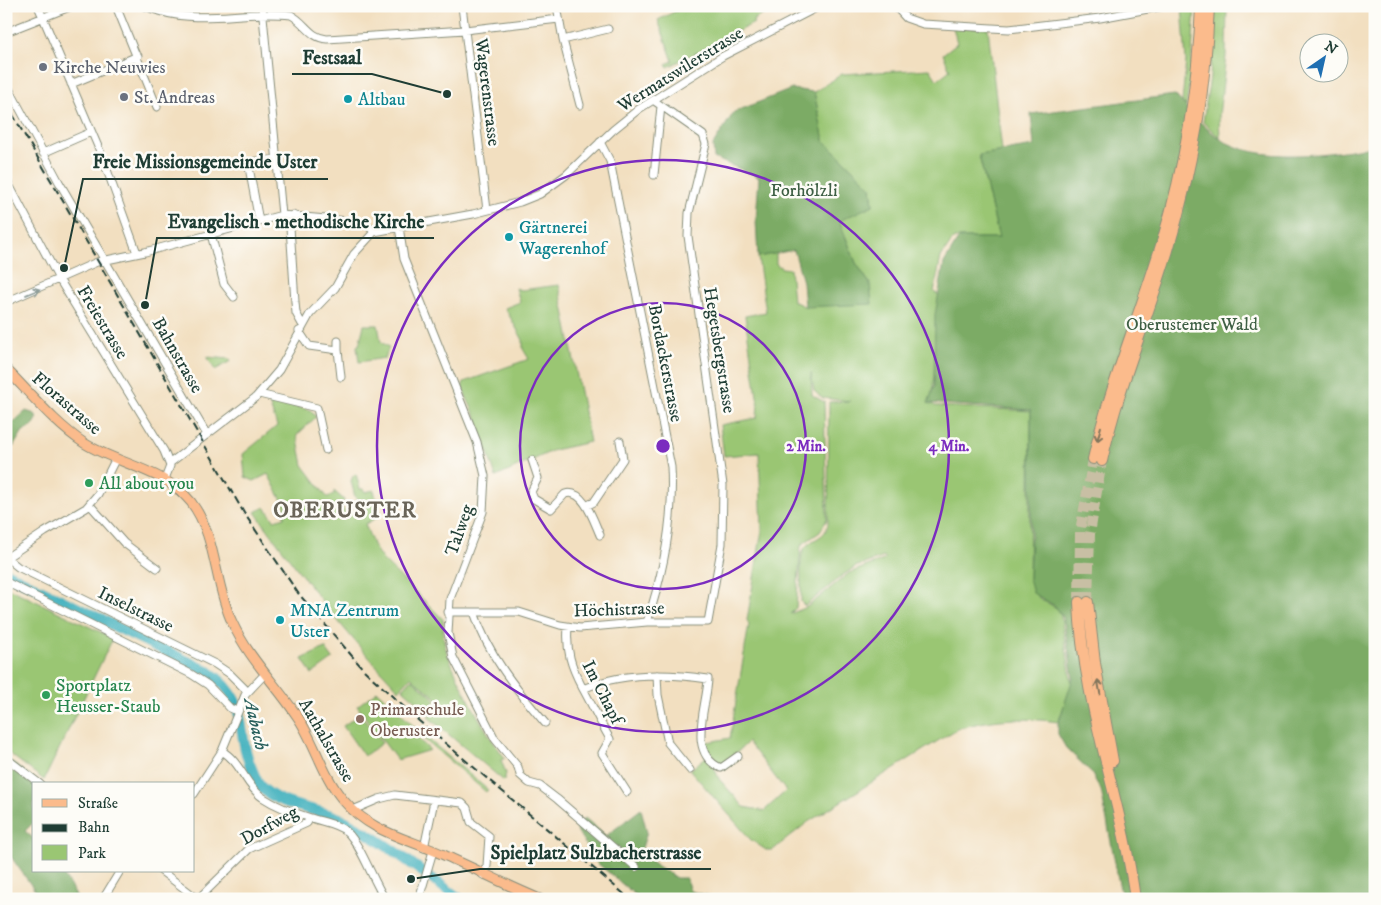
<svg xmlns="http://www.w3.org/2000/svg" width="1381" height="905" font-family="'IM FELL DW Pica',serif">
<rect width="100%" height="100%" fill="#fdfcf7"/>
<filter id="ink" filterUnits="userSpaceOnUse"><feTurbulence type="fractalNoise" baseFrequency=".02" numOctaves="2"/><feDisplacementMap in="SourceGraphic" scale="10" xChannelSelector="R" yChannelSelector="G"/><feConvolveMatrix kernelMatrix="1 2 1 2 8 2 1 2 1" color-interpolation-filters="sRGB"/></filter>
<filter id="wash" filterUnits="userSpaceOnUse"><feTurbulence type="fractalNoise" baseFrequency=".0096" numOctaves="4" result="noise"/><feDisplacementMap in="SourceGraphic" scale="20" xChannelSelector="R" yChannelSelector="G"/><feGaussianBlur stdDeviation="1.12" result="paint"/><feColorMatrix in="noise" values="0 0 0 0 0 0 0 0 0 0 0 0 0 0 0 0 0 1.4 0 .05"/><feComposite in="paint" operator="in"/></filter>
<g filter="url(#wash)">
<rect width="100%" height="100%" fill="#f2dfc0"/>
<path fill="#9ac673" stroke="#5c8254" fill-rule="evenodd" d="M686,6H762L766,13L753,20L754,23L668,67L666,64L673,61L658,20Z
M1182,6H1195L1191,71L1186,106L1182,102L1186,61Z
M1215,6H1227L1226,56L1219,116L1220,138L1203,122L1210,77Z
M953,27L988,28L1002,151L979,156L999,238H954L941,257L934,292L939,295C935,316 937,393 928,403L936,406L1031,411L1029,579L1039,598L1060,610L1072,685L1058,722C1022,717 992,718 957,729L808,822L773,850H766L751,840L690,770L706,757L702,743L730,738L749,624L747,620L762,530L759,453L724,456L720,425L757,418L758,403L745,316L766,312L758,257L776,253V264L782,268L790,269L793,301L806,307L870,284L856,263L839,220L873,205L871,187L824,141L814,92L842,74L930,69L937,80L950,70L943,54L957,43ZM811,373L814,391L822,398L850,401L829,402L828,524C826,539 811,538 804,549C798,559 802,589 801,602L805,606L843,575L855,567L884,557L886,559L849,573L807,607L790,614L796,608L801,545L820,532L827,519L824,402L812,395ZM748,742L786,791L764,811L744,807L719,779L714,767L721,768Z
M559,285L590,442L554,450L496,477L475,415L462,388L464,382L529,359L523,349V340L505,308L520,302L516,288L521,290Z
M364,325H378L381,342L389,347L385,358L359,362L357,346L359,345Z
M207,357L230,359L231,361L215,370Z
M268,400L310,410L316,417L297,435L303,465L327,497L334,495V491L344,500L342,508L346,514L349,512L360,516L364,508L363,502L355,497L351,481L353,476L356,474L360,489H363L365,492L374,490L380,516L365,524L374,547L382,559L443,619C443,628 443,637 445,646C455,677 485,733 505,758L501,760L506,773L504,781L428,717L440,701L411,677L399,690C346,635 300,574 255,512L265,507L274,520L285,517L281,509L286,508L268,474L254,481L245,477L243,454L277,426Z
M6,587L113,638L44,780L6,751Z
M325,648L333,659L312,674L302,659Z
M412,679L436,700L427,710L403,689Z
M377,691L421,733L488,790L486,792L419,735L418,739L430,750L397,760L357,706Z
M360,714L382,743L364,756L343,726Z"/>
<path fill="#7bab65" stroke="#4d744c" d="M792,89L814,92L824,141L871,187L873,205L839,221L856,263L870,284L872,304L805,307L803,282L794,250L758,257L756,220L759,177L714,158L713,145L734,112Z
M1175,95C1188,109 1203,127 1219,138C1258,165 1330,154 1375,146V899H1122L1101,790L1090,771L1066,748L1058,734V724L1073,678L1063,617L1055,606L1033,593L1029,579L1031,537V410L928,403L934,387L935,315L944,263L959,238H999L979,155L1034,146L1031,114Z
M26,411L35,414L37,419L33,426L23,431L13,447L6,446V424L15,421Z
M6,758L40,784H34V822L25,831L34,839V871H61L78,899H41L9,854L6,847Z
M641,809L647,832L640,854L676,878H686L690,891L721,899H640L596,862L575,827L585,818L606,836Z"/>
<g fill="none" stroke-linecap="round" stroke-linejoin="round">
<path stroke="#41b0bd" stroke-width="11" d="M6,573L209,672C252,701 234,732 253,772C255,777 257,782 260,786C282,809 320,807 347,822C387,843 423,873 460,899"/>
</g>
</g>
<g filter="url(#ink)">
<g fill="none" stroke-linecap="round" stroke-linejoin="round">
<path stroke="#c8bfa4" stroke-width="10" stroke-dasharray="10 5" stroke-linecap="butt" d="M1079,602L1080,531L1093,459
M1088,602L1090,534L1102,461"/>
<defs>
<path id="minor" d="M38,6L102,156L137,253
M116,6L157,107
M145,6C198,28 238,9 291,15C305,22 310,38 327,39L465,30L559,19
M262,6L282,215
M462,6L487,210
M557,6L563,40L580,105
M895,6L906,18L923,24L1009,29L1100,18L1164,6
M6,32L72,6
M563,40L608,29
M6,83L59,182L206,433
M71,84L138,56
M600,142L610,161L671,467C674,521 664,571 647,622
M43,153L91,132
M248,162L259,221
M240,163L277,159
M654,175L661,106
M6,179L59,279L164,451L170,466L165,479
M293,215L290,227L295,302L296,313L302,324
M399,227L404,259L477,442L485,476L483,512L450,599L448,633L453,657L495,739L518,767L520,775L529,783L540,786L557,799L636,867
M211,234L224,284L234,297
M6,302L97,262L145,252L282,215L359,222L366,223L374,232
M299,331L309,346L338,350L341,377
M338,350V341
M259,394L317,408L326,450
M532,460L538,478L531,492L534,499L551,509L565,494C584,488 594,522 600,535
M170,463L256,397L279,370L310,314L335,288L354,254L374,232L473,214L520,202L540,194L566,175L613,130L639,109L723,56L820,6
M90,505L124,543L157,568
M588,505L594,502L623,459L620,441
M6,558L45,532L86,508L98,494L116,458
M8,559L18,567L215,664L230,674L247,691
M6,582L191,674L208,685L230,708L237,711
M448,612H519L560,625L580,628L647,622H708L722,544L723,485L688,236L689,213L706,144L703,135L653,100
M474,612C488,655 516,689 545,723
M568,627C566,651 571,666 582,687C592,705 600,722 610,739L602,753L627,792
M657,675L658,695L668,743L690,770
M583,689C621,672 668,673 708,679C707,707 686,753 721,768L738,756
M222,751C241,762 245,785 262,797C277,807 294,813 311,818C323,822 338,824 347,832C361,845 373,881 385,899
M6,758L40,784
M194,794L222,751L245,695L264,675
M353,810L379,799L395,795L462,803L467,808L471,822L489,836L487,866L483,875
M424,848L434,801
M161,871L198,899
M103,899L120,871
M198,899L249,849L307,823L310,818
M419,899L433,851"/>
<path id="major" d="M6,369C31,394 55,424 84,443C119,465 164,469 191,502C217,536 214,584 232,622C249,659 275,683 297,716C315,742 322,775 343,800C372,834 408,838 446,856C478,870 508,886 540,899"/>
<path id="highway" d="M1093,459C1110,385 1140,314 1162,242C1185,165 1198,86 1201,6
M1102,461C1118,388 1147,320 1168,250C1192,170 1206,89 1209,6
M1079,602C1082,703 1122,799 1135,899
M1088,602L1095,663L1113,761"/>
</defs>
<use href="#minor" stroke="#888e7a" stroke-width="9"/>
<use href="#major" stroke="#888e7a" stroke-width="11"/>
<use href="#highway" stroke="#888e7a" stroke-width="12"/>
<use href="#minor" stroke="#fff" stroke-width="7"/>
<use href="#major" stroke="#fbbb8c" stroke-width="9"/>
<use href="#highway" stroke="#fbbb8c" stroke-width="10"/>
<path stroke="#1f3d34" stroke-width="2" stroke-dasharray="8 4" stroke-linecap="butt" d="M6,103L244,513L298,593L364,670L419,721L630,899"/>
</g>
<defs><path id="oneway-shaft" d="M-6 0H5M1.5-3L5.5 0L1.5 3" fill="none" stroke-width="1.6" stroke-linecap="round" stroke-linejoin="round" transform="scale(1.25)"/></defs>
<use stroke="#8f9e9a" href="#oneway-shaft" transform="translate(33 292) rotate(-22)"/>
<g stroke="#82765c">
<use href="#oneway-shaft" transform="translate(1099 434) rotate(105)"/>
<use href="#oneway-shaft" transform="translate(1099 687) rotate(-100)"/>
</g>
</g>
<g fill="none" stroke="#7b2cbf" stroke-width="2.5">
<circle cx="663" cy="446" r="143"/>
<circle cx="663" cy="446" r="286"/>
</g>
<g fill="#6b7280" stroke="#fdfcf7" stroke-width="2">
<circle cx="43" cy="67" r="5"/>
<circle cx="124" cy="97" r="5"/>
</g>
<g fill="#0f9aa8" stroke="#fdfcf7" stroke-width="2">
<circle cx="348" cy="99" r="5"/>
<circle cx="509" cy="237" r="5"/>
<circle cx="280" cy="620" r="5"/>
</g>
<g fill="#2e9e5b" stroke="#fdfcf7" stroke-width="2">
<circle cx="89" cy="483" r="5"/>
<circle cx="46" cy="695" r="5"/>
</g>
<circle fill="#8d6e63" stroke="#fdfcf7" stroke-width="2" cx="360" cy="719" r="5"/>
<g text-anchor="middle" stroke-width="5" stroke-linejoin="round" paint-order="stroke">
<g font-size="18" fill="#5b616d" stroke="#fdfcf7" text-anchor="start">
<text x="53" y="73">Kirche Neuwies</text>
<text x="134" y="103">St. Andreas</text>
</g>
<g font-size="18" fill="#1f3d34" stroke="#fdfcf7">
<text transform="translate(680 69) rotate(-32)" y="6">Wermatswilerstrasse</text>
<text transform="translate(488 92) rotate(83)" y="6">Wagerenstrasse</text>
<text transform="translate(103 322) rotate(59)" y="6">Freiestrasse</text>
<text transform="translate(720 350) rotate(81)" y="6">Hegetsbergstrasse</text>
<text transform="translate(178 355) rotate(60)" y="6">Bahnstrasse</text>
<text transform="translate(666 363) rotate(79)" y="6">Bordackerstrasse</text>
<text transform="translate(67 403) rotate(41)" y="6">Florastrasse</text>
<text transform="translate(459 530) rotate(-71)" y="6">Talweg</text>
<text transform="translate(136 609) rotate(26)" y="6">Inselstrasse</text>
<text transform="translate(619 609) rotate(-2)" y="6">Höchistrasse</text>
<text transform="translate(603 692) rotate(63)" y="6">Im Chapf</text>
<text transform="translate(327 740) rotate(60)" y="6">Aathalstrasse</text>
<text transform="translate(269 825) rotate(-29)" y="6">Dorfweg</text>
</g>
<g font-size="18" fill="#0d838f" stroke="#fdfcf7" text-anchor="start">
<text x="358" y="105">Altbau</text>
<text x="519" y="233">Gärtnerei<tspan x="519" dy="21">Wagerenhof</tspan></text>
<text x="290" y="616">MNA Zentrum<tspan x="290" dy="21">Uster</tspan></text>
</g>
<g font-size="18" fill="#3e5f44" stroke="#fdfcf7">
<text x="804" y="196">Forhölzli</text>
<text x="1192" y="330">Oberustemer Wald</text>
</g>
<g font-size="18" fill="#27864d" stroke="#fdfcf7" text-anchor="start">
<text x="99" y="489">All about you</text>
<text x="56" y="691">Sportplatz<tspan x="56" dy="21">Heusser-Staub</tspan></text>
</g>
<g font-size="18" fill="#785e54" stroke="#fdfcf7" text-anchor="start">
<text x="370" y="715">Primarschule<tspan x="370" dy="21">Oberuster</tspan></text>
</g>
<g font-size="19" font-style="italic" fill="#29605d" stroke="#fdfcf7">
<text transform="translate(257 724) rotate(77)" y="7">Aabach</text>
</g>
<g font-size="22" font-weight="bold" letter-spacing="1" fill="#6a6558" stroke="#fdfcf7">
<text x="345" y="517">OBERUSTER</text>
</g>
</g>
<circle cx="663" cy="446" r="8" fill="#7b2cbf" stroke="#fdfcf7" stroke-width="2.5"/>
<g font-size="15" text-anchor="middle" font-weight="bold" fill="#7b2cbf" stroke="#fdfcf7" stroke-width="5" stroke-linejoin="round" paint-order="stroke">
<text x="806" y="451">2 Min.</text>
<text x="949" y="451">4 Min.</text>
</g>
<path fill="none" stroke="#1f3d34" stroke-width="2" d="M447 94L372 74H292M64 268L83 179H328M145 305L157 238H434M411 879L480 869H711"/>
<g fill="#1f3d34" stroke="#fdfcf7" stroke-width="2">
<circle cx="447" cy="94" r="5"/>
<circle cx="64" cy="268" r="5"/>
<circle cx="145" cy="305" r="5"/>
<circle cx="411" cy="879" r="5"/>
</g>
<g font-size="19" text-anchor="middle" font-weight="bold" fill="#1f3d34" stroke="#fdfcf7" stroke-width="5" stroke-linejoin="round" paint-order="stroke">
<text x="332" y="64">Festsaal</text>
<text x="205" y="168">Freie Missionsgemeinde Uster</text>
<text x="296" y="228">Evangelisch - methodische Kirche</text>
<text x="596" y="859">Spielplatz Sulzbacherstrasse</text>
</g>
<rect width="1381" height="905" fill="none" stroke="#fdfcf7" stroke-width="25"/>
<rect x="32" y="782" width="162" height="90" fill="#fdfcf7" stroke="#a4b0a9"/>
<rect x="42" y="799" width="25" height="8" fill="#fbbb8c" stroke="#a4b0a9"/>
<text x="78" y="808" font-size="15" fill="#1f3d34">Straße</text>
<rect x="42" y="824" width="25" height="8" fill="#1f3d34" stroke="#a4b0a9"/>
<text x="78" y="832" font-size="15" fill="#1f3d34">Bahn</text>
<rect x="42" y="845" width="25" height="15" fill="#9ac673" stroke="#a4b0a9"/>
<text x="78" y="858" font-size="15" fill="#1f3d34">Park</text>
<g transform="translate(1324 58) rotate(34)"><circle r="24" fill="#fdfcf7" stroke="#a4b0a9"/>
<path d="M0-4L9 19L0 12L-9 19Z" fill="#1f6fb2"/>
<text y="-8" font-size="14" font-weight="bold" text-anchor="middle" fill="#1f3d34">N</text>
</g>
</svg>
